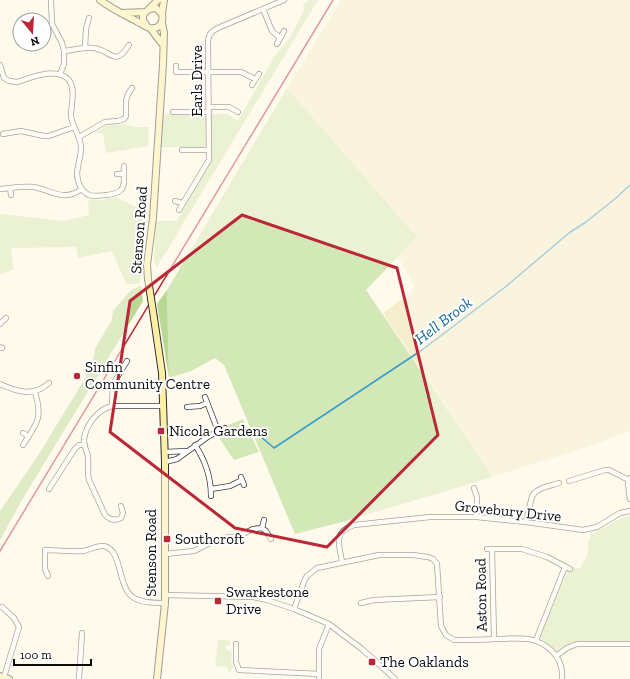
<svg xmlns="http://www.w3.org/2000/svg" width="630" height="679" font-family="'Zilla Slab',serif">
<rect width="100%" height="100%" fill="#fffaec"/>
<path fill="#f4eecd" d="M341,0H630V431L593,445L493,477L383,313L413,291L414,286L398,256L417,237L287,88Z"/>
<path fill="#d3e8b7" d="M309,0H318L157,267L154,261L156,221H177L210,161L211,148L161,147L163,114H228L238,121L274,57L289,39L304,10L303,5Z
M287,88L417,237L366,290L493,477L342,522L295,534L224,365L215,358L191,371L169,378L167,290Z
M123,124L136,127H149L148,146L106,153L103,133H94L106,126Z
M116,197L149,213L141,261L140,284H126L112,251L78,258L76,247L11,248L14,269L0,275V214L64,221L89,215L88,199L102,200Z
M243,419L259,452L234,460L217,435L229,429L228,425Z
M630,516V641H584L570,643L555,651L543,641L540,636L566,575L572,567L580,569L588,553V543L591,534L616,521Z
M218,640H230V645L225,647L226,649L232,652L231,661L233,667L231,671L228,672V667L215,666Z"/>
<path fill="#b8d996" d="M141,285L143,301L22,500L0,540V511L39,454L92,367L95,349L112,319L113,311L129,292Z
M167,290L169,378L157,304Z"/>
<g fill="none" stroke-linecap="round" stroke-linejoin="round">
<path stroke="#3a9acb" stroke-width="1.5" d="M260,436L274,448L422,350L504,288L569,233L586,222L616,198L630,185"/>
<defs>
<path id="street" d="M51,0L52,24L62,43L64,51V64L60,74
M263,9L272,31L280,38
M44,26L52,24
M277,44L284,31
M85,48L86,29L89,18
M64,51C74,50 83,47 93,48C111,49 114,69 129,45
M0,65L4,78L9,81L17,82C31,78 57,66 69,80C76,90 71,104 71,116C72,127 81,136 81,148C81,161 73,173 80,186C82,190 85,193 89,195C95,197 117,195 121,190C126,185 123,173 124,166
M176,66V72H241L255,79
M252,85L259,74
M209,107H229L238,112
M173,112H209
M3,134L21,131L44,136H49L74,127
M79,137L105,122L118,121L124,119L126,116V101L128,94L132,88
M182,150H209
M117,174H123
M10,188L11,195
M0,189C11,188 23,186 34,187C53,191 63,202 82,189
M175,201L182,203
M179,210L209,160L208,41C209,33 212,31 218,28L284,0
M0,324L6,318
M0,347L2,348
M0,384C17,392 34,397 49,383
M205,397L218,431
M112,406L113,384L127,361
M187,407L200,406L207,403
M23,433L28,436
M23,445C37,423 43,419 35,392
M195,445C205,460 211,479 211,496
M165,452L186,451
M165,462L177,459L209,436L225,428
M241,477L244,485
M630,478L628,484L630,499
M569,481L605,470H609L629,480
M474,488L477,497V517
M49,489L74,450L79,445H85
M211,489L230,486L242,480
M121,506L123,513L121,518C115,521 110,520 105,515L89,480C87,473 89,466 88,458C88,452 83,446 84,440C85,426 98,409 112,406H163
M264,520L262,528L266,531L271,539
M526,522L532,496C538,487 550,486 559,483
M487,549H522L547,557L570,569
M492,549L494,639
M165,554L194,551L220,538L237,537L253,529L262,528
M342,562C339,544 333,532 354,525L430,517H477L526,522L583,530L597,527L620,513L630,511
M48,576L45,569V550C57,550 71,552 83,551C89,550 97,545 104,546C123,550 117,588 134,598C143,603 155,603 165,603
M165,595L253,597L267,600L294,609L329,624L342,634L362,649L395,679
M361,603L374,600L440,597
M2,607L14,618L19,627L4,677
M294,609L305,579L307,576L317,568L379,555H413L428,557L433,559L437,564L441,626L446,635L454,640C468,640 481,640 494,639C517,639 534,634 552,651C560,659 563,668 562,679
M536,640L565,567
M236,644V662L239,670L319,674
M556,656L567,648L577,644H630
M79,679L82,633
M319,679V649L329,624"/>
<path id="secondary" d="M100,0C112,9 125,15 138,22C142,24 146,27 150,28C159,30 164,22 162,14L156,8L149,9
M121,13L145,12
M162,14L164,0
M146,25L143,20V15L158,0
M150,28L163,45
M148,279L147,265L153,218L163,64L164,33L162,23
M154,318L162,373L165,462V603L157,679
M0,676L9,679"/>
</defs>
<use href="#street" stroke="#3f3f3f" stroke-width="6"/>
<use href="#secondary" stroke="#2e2e2e" stroke-width="8"/>
<use href="#street" stroke="#fff" stroke-width="4.5"/>
<use href="#secondary" stroke="#feefa8" stroke-width="6"/>
<path stroke="#ba2737" stroke-width="1.5" d="M0,551L333,0"/>
<defs>
<path id="secondary-bridge" d="M148,279L154,318"/>
</defs>
<use href="#secondary-bridge" stroke="#2e2e2e" stroke-width="8" stroke-linecap="butt"/>
<use href="#secondary-bridge" stroke="#feefa8" stroke-width="6"/>
</g>
<path d="M0 0H630V679H0ZM242,215L397,268L438,435L327,547L235,528L110,432L130,301Z" fill="#fffaec" fill-opacity=".55" fill-rule="evenodd"/>
<path fill="none" stroke="#ba2737" stroke-width="3" stroke-linejoin="round" d="M242,215L397,268L438,435L327,547L235,528L110,432L130,301Z"/>
<g fill="#ba2737" stroke="#fff" stroke-width="1.5">
<circle cx="77" cy="376" r="4"/>
<rect x="157" y="427" width="8" height="8" rx="2"/>
<rect x="163" y="535" width="8" height="8" rx="2"/>
<rect x="214" y="597" width="8" height="8" rx="2"/>
<rect x="368" y="658" width="8" height="8" rx="2"/>
</g>
<g text-anchor="middle" stroke-width="4" stroke-linejoin="round" paint-order="stroke">
<g font-size="15" fill="#0c0c0c" stroke="#fff">
<text transform="translate(197 81) rotate(-90)" y="5">Earls Drive</text>
<text transform="translate(139 230) rotate(-86)" y="5">Stenson Road</text>
<text transform="translate(508 511) rotate(6)" y="5">Grovebury Drive</text>
<text transform="translate(151 553) rotate(-90)" y="5">Stenson Road</text>
<text transform="translate(481 595) rotate(-91)" y="5">Aston Road</text>
</g>
<g font-size="15" fill="#0c0c0c" stroke="#fff" text-anchor="start">
<text x="85" y="372">Sinfin<tspan x="85" dy="17">Community Centre</tspan></text>
<text x="169" y="436">Nicola Gardens</text>
<text x="175" y="544">Southcroft</text>
<text x="226" y="597">Swarkestone<tspan x="226" dy="17">Drive</tspan></text>
<text x="380" y="667">The Oaklands</text>
</g>
<g font-size="16" font-style="italic" fill="#186b9c" stroke="#fff">
<text transform="translate(443 320) rotate(-37)" y="6">Hell Brook</text>
</g>
</g>
<g transform="translate(32 32) rotate(162)"><circle r="19" fill="#ffffff" stroke="#9e9e9e"/>
<path d="M0-3L7 15L0 10L-7 15Z" fill="#ba2737"/>
<text y="-6" font-size="11" font-weight="bold" text-anchor="middle" fill="#0c0c0c">N</text>
</g>
<path d="M14 659v6h77v-6" fill="none" stroke="#0c0c0c" stroke-width="2"/>
<text x="20" y="659" font-size="12" fill="#0c0c0c" stroke="#ffffff" stroke-width="3" paint-order="stroke">100 m</text>
</svg>
